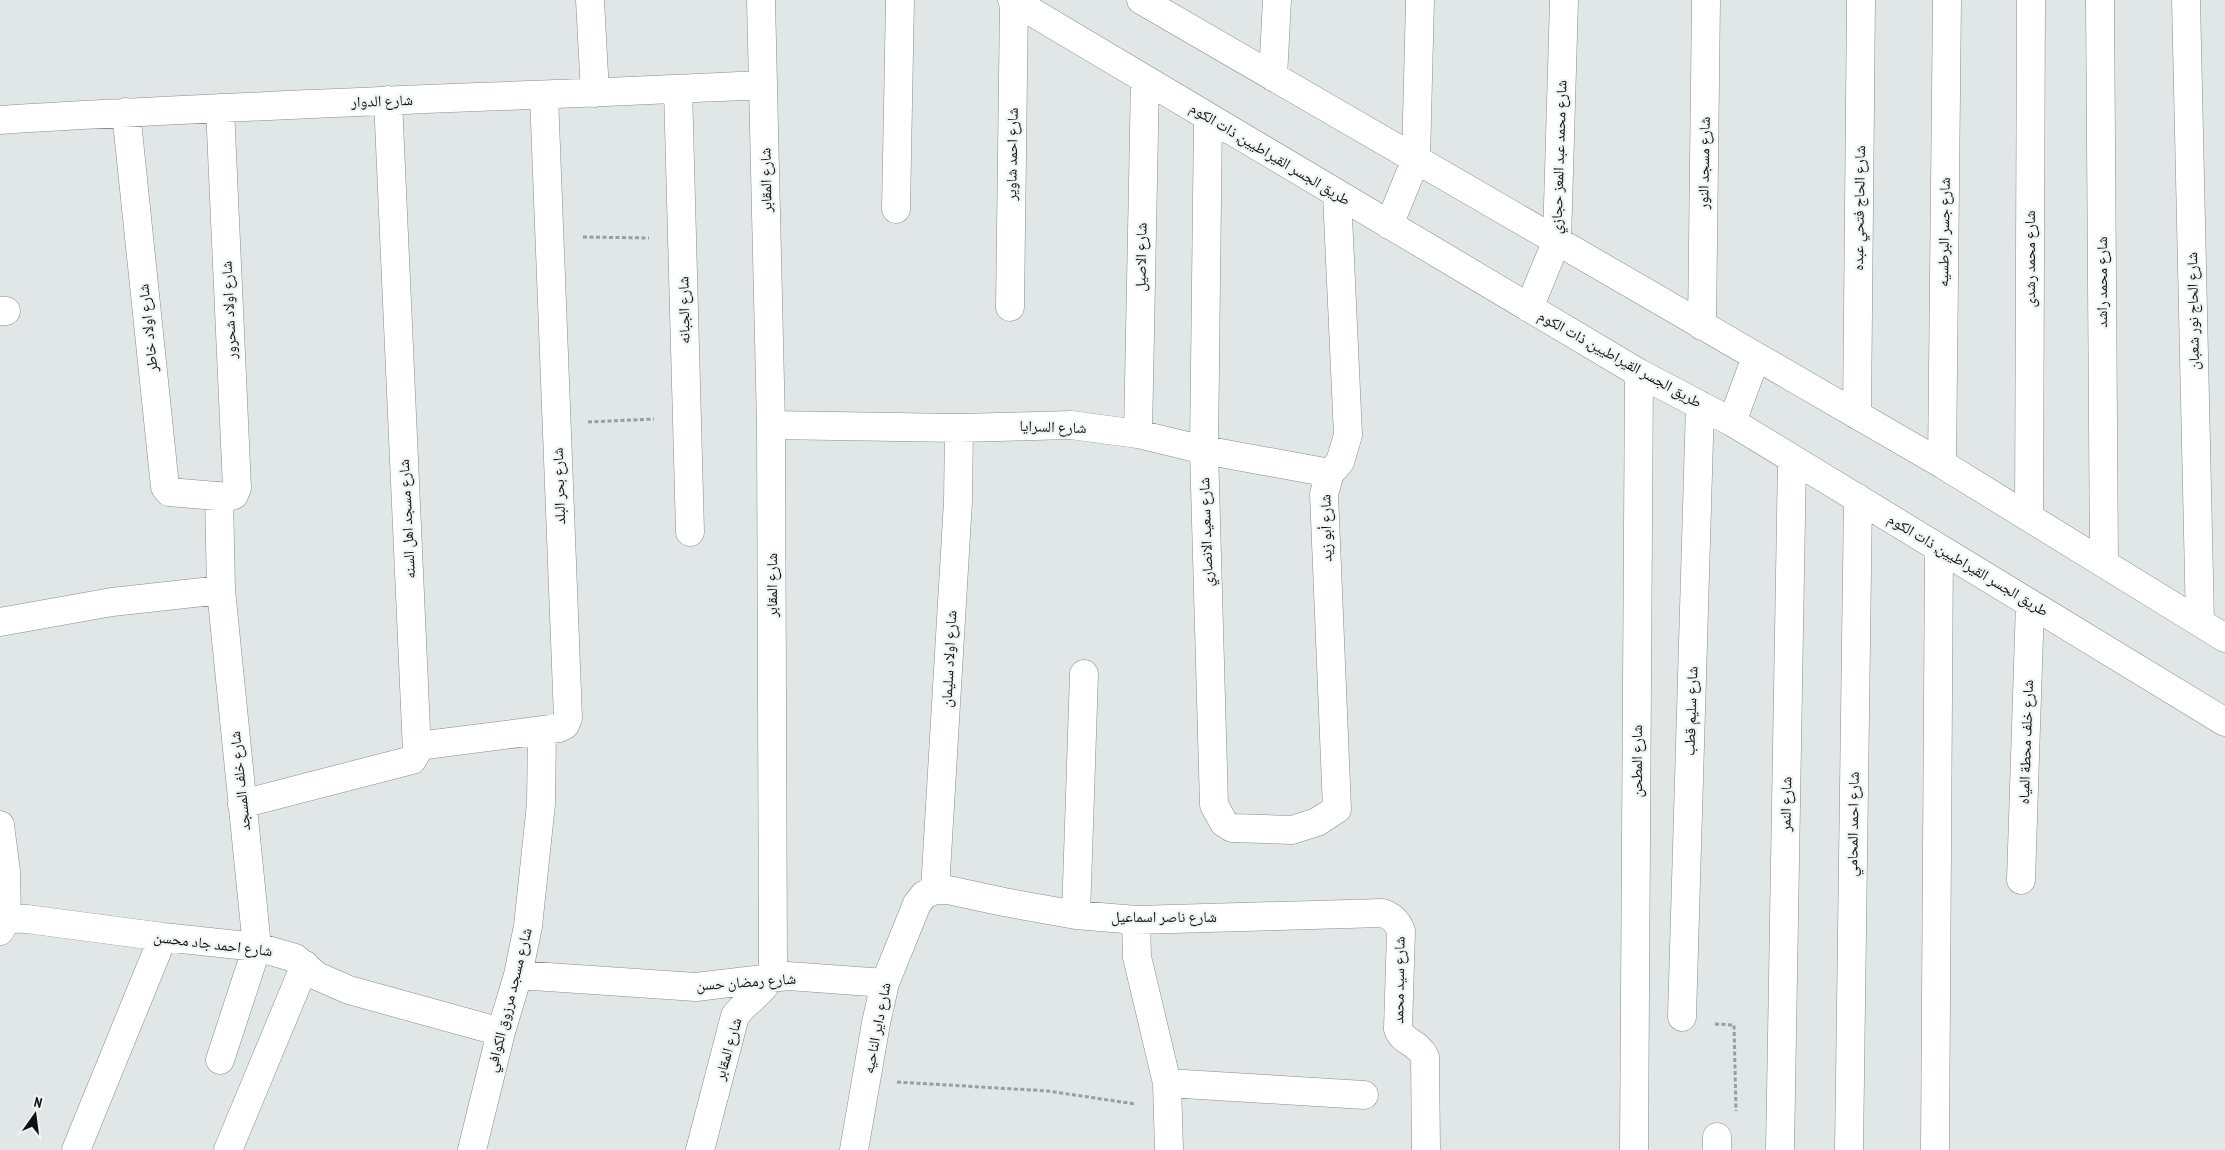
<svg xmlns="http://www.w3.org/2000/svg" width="2225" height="1150" font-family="'PT Sans Narrow','Noto Naskh Arabic',sans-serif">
<rect width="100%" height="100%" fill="#e1e7e6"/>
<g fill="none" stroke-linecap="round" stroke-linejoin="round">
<defs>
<path id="minor" d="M590,0L595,93
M1012,0L1639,373L1732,422L2225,722
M1141,0L1942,464L2225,638
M2100,0L2104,563
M2186,0L2200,622
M1273,77L1277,0
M678,89L690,532
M126,112L165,487L169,492L228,497L234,495L237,488L220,108
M1208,117L1204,450L1214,805L1224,823L1232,828L1292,830L1317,822L1337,809L1324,494L1330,473L1340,462L1348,435L1337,194
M0,120C254,104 509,97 763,85
M896,209L900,0
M1389,225L1416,159L1420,0
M1010,307L1014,1
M1529,308L1557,240L1564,0
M0,311H6
M1702,326L1706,0
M1857,415L1861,0
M1732,422L1756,357
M771,425L959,428L1071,425L1138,434L1204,450L1330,473
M1138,434L1145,80
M1942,464L1947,0
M219,496L221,590L257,947L220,1060
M2029,517L2031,0
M0,622L112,602L221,590
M418,746L559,728L565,725L568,718L544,96
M242,804L412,760L417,752L388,100
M0,825L6,872L7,918L0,931
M2021,880L2030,604
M935,890L958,501L959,428
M1076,915L1084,674
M0,918L27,919L163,937L257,947L295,958L317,976L349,990L501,1032
M1136,920L1137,957L1167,1083L1169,1150
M518,975L696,987L788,976L885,983
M1682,1017L1700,405
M1167,1083L1364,1095
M76,1150L163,937
M228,1150L305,965
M472,1150L501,1032L518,975L528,926L541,804L542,730
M700,1150L735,1016C748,998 769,991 773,967L771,425L761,0
M854,1150L876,1023L885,983L917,904L924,895L935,890H948L1004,902L1076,915L1136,920L1382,913C1392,916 1397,921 1401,931L1398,1029C1403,1043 1417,1041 1425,1057L1426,1150
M1634,1150L1639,373
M1717,1150V1137
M1780,1150L1792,459
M1849,1150L1858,498
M1935,1150L1939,548"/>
</defs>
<use href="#minor" stroke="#868c8a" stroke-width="29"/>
<path stroke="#999e9d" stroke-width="3" stroke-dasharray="4 2.5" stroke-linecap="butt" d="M583,237L649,238
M588,422L654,419
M1715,1024L1734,1025L1736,1111
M897,1082L1048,1091L1135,1104"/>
<use href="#minor" stroke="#fff" stroke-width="28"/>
</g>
<g text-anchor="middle" stroke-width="4.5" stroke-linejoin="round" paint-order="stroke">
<g font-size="15" fill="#101211" stroke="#eff5f3">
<text transform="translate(382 101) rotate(-2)" y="5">شارع الدوار</text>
<text transform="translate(1012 154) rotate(-89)" y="5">شارع احمد شاوير</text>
<text transform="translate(1270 154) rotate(31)" y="5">طريق الجسر القيراطيين, ذات الكوم</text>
<text transform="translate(1559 157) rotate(-88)" y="5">شارع محمد عبد المعز حجازي</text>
<text transform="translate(1704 163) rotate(-89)" y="5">شارع مسجد النور</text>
<text transform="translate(766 180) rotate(-91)" y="5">شارع المقابر</text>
<text transform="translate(1859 208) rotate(-89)" y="5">شارع الحاج فتحي عبده</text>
<text transform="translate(1944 232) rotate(-89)" y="5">شارع جسر البرطسيه</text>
<text transform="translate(1141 257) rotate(-89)" y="5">شارع الاصيل</text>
<text transform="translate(2030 259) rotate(-90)" y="5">شارع محمد رشدى</text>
<text transform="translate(2102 282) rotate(-90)" y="5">شارع محمد راشد</text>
<text transform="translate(229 310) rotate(-93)" y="5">شارع اولاد شحرور</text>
<text transform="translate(684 310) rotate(-91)" y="5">شارع الجبانه</text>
<text transform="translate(2193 311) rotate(-91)" y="5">شارع الحاج نور شعبان</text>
<text transform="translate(148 328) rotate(-96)" y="5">شارع اولاد خاطر</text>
<text transform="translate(1620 359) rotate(29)" y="5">طريق الجسر القيراطيين, ذات الكوم</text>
<text transform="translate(1053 427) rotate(2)" y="5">شارع السرايا</text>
<text transform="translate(559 486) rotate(-92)" y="5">شارع بحر البلد</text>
<text transform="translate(407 519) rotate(-93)" y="5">شارع مسجد اهل السنه</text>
<text transform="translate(1326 528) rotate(-91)" y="5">شارع أبو زيد</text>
<text transform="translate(1206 532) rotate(-92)" y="5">شارع سعيد الانصاري</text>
<text transform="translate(1968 565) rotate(31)" y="5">طريق الجسر القيراطيين, ذات الكوم</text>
<text transform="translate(772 585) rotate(-90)" y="5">شارع المقابر</text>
<text transform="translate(949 659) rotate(-87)" y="5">شارع اولاد سليمان</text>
<text transform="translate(1691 711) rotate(-88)" y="5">شارع سليم قطب</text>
<text transform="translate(2026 742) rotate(-88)" y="5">شارع خلف محطة المياه</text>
<text transform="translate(1637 761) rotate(-90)" y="5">شارع المطحن</text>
<text transform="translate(240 781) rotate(-96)" y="5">شارع خلف المسجد</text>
<text transform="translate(1786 804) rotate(-89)" y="5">شارع النمر</text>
<text transform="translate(1853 824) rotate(-89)" y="5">شارع احمد المحامي</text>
<text x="1164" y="922">شارع ناصر اسماعيل</text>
<text transform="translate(213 944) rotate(7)" y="5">شارع احمد جاد محسن</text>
<text transform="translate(1399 980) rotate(-89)" y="5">شارع سيد محمد</text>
<text transform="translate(746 982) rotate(-4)" y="5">شارع رمضان حسن</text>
<text transform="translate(509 1000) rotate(-76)" y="5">شارع مسجد مرزوق الكوافي</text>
<text transform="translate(877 1028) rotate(-79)" y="5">شارع داير الناحيه</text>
<text transform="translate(728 1049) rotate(-74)" y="5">شارع المقابر</text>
</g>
</g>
<g transform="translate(35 1115) rotate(14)" stroke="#eff5f3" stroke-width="4" paint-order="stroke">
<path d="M0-4L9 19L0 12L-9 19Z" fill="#101211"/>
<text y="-8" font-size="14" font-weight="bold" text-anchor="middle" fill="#101211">N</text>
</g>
</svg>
